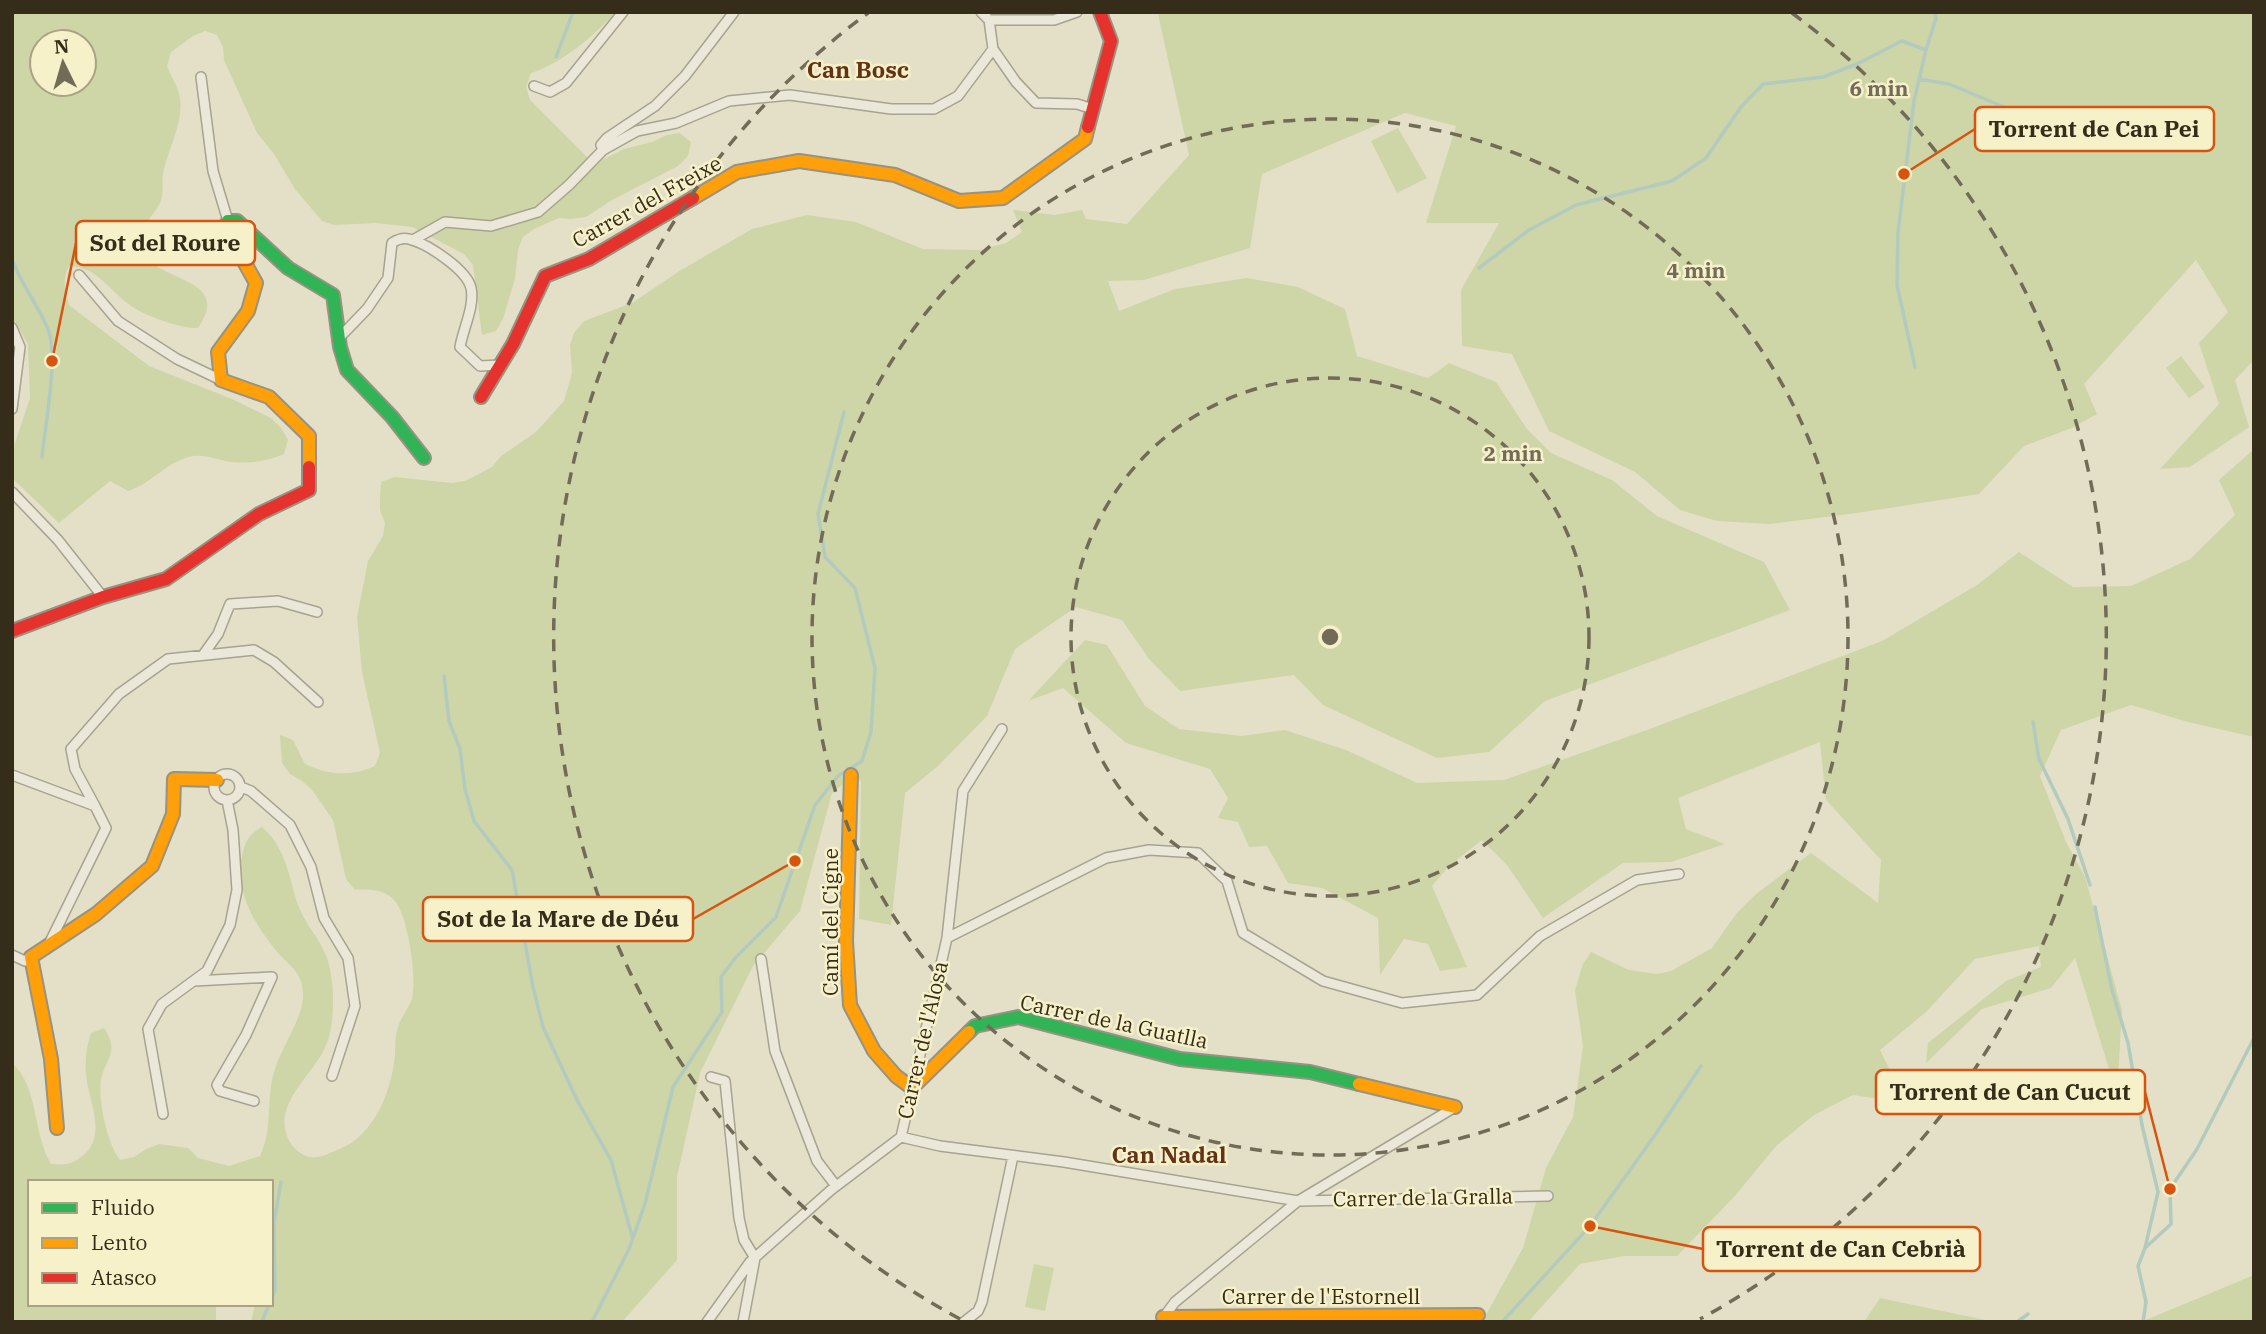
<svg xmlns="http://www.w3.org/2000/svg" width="2266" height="1334" font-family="'IBM Plex Serif',serif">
<rect width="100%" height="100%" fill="#e3e0c7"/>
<path fill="#ced6a8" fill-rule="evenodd" d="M12,12H615C596,35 559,65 531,73L526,87L530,100L594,164L624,149L652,142L667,135L680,133L691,142L688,156L678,166L612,200L586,217L571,219L559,218L534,229L523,237L518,250L515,279L503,319L496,331L482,335L473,265L464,254L412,227L376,223L334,225L322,221L295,189L274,154L257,133L224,60L223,47L217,35L205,31L193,36L171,52L167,66C170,74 175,82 178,90C187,116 170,144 164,169C161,179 164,191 161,200C157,213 141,225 140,237C135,285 238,270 198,328C181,329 141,315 127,303C108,288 95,266 69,266C62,280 65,290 69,305L149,366L232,399L271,418L281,428L288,440L284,454C268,461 249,464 231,462C216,460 204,453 189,457C165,463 151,484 128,491L110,481L59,523L12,478V452L30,398L28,344L12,318ZM42,42H84V84H42Z
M1165,12H2254V360L2235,380L2249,427L2190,467L2160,469L2219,404L2199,343L2228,312L2196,260L2084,384L2097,414L2072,428L2024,446L1979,494L1857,513L1770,524L1717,521L1680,510L1635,472L1549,431L1512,354L1462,346L1461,290L1499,223H1426L1456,126L1405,113L1262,174L1250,248L1144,280L1108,281L1119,311L1175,289L1247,278L1298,287L1345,309L1357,356L1428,378L1449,363L1496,382L1527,429L1551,453L1612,480L1657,516L1764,562L1790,610L1545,701L1489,752L1437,758L1323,705L1294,675L1180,691L1149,659L1122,620L1076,607L1015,649L987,716L938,766L905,793L891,925L859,919L861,782L856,774L832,793L800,911L753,966L700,1073L677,1177V1260L622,1322H251L255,1304H271V1182H30V1304H216V1322H12V1063C39,1087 32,1131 51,1164C63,1165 71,1165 81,1157C105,1140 93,1110 88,1087C84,1069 85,1050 91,1033L104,1028C120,1053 106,1056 101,1080C98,1101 107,1143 120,1160L134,1157L146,1149L159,1144L188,1148L198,1158L229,1166L260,1156C273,1130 266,1100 274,1072C280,1050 302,1019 303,998C304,974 292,968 278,953C256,926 234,892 242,856C245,841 249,834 262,827C284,845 289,875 297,902C303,921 317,935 325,953C335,976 335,1013 329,1037C321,1066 292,1085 285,1115C282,1133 292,1153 310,1157C320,1159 331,1152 340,1149C373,1135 389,1096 394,1063C396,1052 394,1042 397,1031C399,1019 409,1009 412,998C417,979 408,914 394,900C384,889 368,889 355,890L346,879L333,820L312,790L302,781L290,774L282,763L280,735L293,740L305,764C328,775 351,777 375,766L380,753L362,672L357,617L368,561L383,536L385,523L380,510V496L381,482L394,477L452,483L465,481L492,467L501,456L536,432L564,401L572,373L570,345L574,333L584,321L632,303L681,270L752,229L807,215L856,222L923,249L980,250L1006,243L1022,232L1013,210L1055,215L1082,210L1086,219L1127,224L1189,155L1158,14Z
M1398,128L1427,178L1397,193L1371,141Z
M2181,356L2205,387L2189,398L2166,368Z
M2254,449V737L2188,722L2131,705L2061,730L2040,776L2066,842L2085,877L2122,1010L2117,1095L2075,958L2051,988L1982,1009L1926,1063L1928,1043L2006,981L2041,967L2039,946L1975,959L1926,1012L1880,1050L1899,1088L1879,1099L1853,1095L1814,1115L1777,1145L1734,1197L1677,1256H1624L1580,1264L1528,1322H1482L1523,1248L1546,1168L1573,1117L1583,1046L1575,990L1583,964L1591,952L1629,970L1657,974L1671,971L1712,948L1736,914L1756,894L1811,853L1878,903L1881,860L1826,800L1820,742L1678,798L1686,829L1725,844L1671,862L1623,863L1543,918L1507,865L1482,840L1449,866L1432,886L1467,967L1440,971L1428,944L1404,939L1380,975L1378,918L1322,888L1288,883L1267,846L1249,847L1238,822L1218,818L1228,798L1210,769L1126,743L1063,688L1028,701L1085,640L1107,645L1145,706L1179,729L1242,736L1285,730L1346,750L1417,783L1504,780L1647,730L1882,641L1977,585L2019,552L2073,587L2131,586L2190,559L2235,515L2219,480Z
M1034,1264L1054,1268L1045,1311L1025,1307Z
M2254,1275V1322H2141Z
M1880,1298L1995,1322H1864Z"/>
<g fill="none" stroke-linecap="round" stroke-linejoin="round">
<path stroke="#b3cabf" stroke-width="3.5" d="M556,57L573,12
M1919,79L1949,84L2028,117L2054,130L2074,129L2098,138
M12,259C21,285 40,307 49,332C58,360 45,425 42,457
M1479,268L1529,230L1576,205L1672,181L1706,158L1741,107L1763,84L1823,77L1857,64L1902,41L1926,50
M1915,367L1897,285L1898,233L1914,101L1926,50L1936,18L1934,12
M444,676L449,721L460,749L465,789L474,821L512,870L533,987L543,1027L577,1100L611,1160L632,1236
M2033,722L2039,759L2068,819L2090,885
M2095,907L2112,990L2128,1043L2142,1125L2158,1192L2145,1248
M271,1300L275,1290L274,1223L281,1182
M262,1322L269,1304
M592,1322L629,1249L645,1204L673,1087L722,1012L721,977L736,957L776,917L815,805L838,776L862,761L871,732L875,668L855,588L825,557L818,514L844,412
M1502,1322L1590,1226L1655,1135L1701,1066
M2017,1322L2028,1314
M2143,1322L2146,1302L2138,1266L2145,1248L2171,1224L2170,1189L2197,1149L2254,1038"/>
<defs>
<path id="street" d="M981,12L989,20H1054L1077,12
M989,20L993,49L1016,82L1036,103L1077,104L1093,109
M201,77L213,171L228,221
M534,86L550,92L566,83L623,12
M603,150L601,145L607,138L655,106L685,76L734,12
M413,240L445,222L491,226L538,212L569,185L603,150L637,131L676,123L729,101L790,95L891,109H934L958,96L993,49
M79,275L118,321L177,359L221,380
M12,328L20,347L12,409
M339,338L367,309L388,278L392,243C398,239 405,237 412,240C429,245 467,270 471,288C475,306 463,329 460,347L480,366L500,365
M12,492L58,540L103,597
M203,655L218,634L230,604L278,601L317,612
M214 787a13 13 0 1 1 26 0a13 13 0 1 1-26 0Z
M12,775L95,806L106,828L49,944
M241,787L251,791L290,825L311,867L324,918L348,958L355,1006L332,1076
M95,806L75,769L71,749L119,694L168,659L254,650L274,662L318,702
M947,938L1106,858L1149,850L1198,853L1227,881L1243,933L1323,981L1402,1003L1477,995L1540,936L1637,880L1679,874
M12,955L25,961L35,954
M761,959L775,1051L817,1161L836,1186
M194,981L272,977L246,1035L217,1085L220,1091L254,1101
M711,1077L725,1081L739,1218L744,1240L755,1258L743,1322
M163,1114L148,1029L162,1004L207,971L230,925L237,890L233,830L227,800
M901,1137L940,1146L1064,1162L1298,1201L1548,1196
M1163,1318L1175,1302L1298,1201L1455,1107
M707,1322L750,1262L831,1190L901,1137L947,938L963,791L1002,729
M964,1322L978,1311L982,1302L1013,1156"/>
<path id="fast" d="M227,228L228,221H237L288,268L333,295L340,347L347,370L392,417L424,458
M969,1032L975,1026L1018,1017L1180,1059L1310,1072L1359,1084"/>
<path id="slow" d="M693,198L737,172L799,161L895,175L959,201L1003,198L1085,139L1088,127
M227,228V231L256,283L248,311L218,352L221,380L269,397L309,436V467
M851,775L846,941L850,1005L874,1051L896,1076L912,1088L969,1032
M1359,1084L1455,1107
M57,1128L51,1059L31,957L96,914L152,866L173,814L174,779L217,780
M1163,1317L1478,1315"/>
<path id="jam" d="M1088,127L1111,41L1100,12
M481,397L513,344L545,276L589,259L693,198
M12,631L103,597L166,579L259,514L309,490V467"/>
</defs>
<use href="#street" stroke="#a7a391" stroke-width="12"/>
<use href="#fast" stroke="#979281" stroke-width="16"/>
<use href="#slow" stroke="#979281" stroke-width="16"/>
<use href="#jam" stroke="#979281" stroke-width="16"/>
<use href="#street" stroke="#ebe8da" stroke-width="9"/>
<use href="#fast" stroke="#30b455" stroke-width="12"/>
<use href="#slow" stroke="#ff9f0a" stroke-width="12"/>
<use href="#jam" stroke="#e5322d" stroke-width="12"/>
</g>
<g fill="none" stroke="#726b57" stroke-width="3.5" stroke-dasharray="12 9">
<circle cx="1330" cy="637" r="259"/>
<circle cx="1330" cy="637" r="518"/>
<path d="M960 1319A776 776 0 0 1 868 13M1792 13A776 776 0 0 1 1700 1319"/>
</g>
<g text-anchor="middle" stroke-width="5" stroke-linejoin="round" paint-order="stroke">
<g font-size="21" fill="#352c1a" stroke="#f7f1ca">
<text transform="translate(647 202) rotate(-29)" y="7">Carrer del Freixe</text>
<text transform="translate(831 922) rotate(-90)" y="7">Camí del Cigne</text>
<text transform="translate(1114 1022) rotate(12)" y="7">Carrer de la Guatlla</text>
<text transform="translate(923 1040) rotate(-77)" y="7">Carrer de l'Alosa</text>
<text transform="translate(1423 1198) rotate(-1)" y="7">Carrer de la Gralla</text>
<text x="1321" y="1304">Carrer de l'Estornell</text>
</g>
<g font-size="23" font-weight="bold" fill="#643317" stroke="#f7f1ca">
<text x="858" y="78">Can Bosc</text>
<text x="1169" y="1163">Can Nadal</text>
</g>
</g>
<circle cx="1330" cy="637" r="10" fill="#726b57" stroke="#f7f1ca" stroke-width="3.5"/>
<g font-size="21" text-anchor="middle" font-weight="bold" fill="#726b57" stroke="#f7f1ca" stroke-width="5" stroke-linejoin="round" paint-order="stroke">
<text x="1879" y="96">6 min</text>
<text x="1696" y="278">4 min</text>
<text x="1513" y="461">2 min</text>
</g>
<path fill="none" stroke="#d6540d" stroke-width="2.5" d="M1904 174L1975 129M52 361L76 243M795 861L693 919M2170 1189L2145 1092M1590 1226L1703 1249"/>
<g fill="#d6540d" stroke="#f7f1ca" stroke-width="2.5">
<circle cx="1904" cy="174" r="7"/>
<circle cx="52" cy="361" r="7"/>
<circle cx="795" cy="861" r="7"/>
<circle cx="2170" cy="1189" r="7"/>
<circle cx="1590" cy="1226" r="7"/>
</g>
<g fill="#f7f1ca" stroke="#d6540d" stroke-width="2.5">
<rect x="1975" y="107" width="239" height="44" rx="7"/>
<rect x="76" y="221" width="179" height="44" rx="7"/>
<rect x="423" y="897" width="270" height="44" rx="7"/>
<rect x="1876" y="1070" width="269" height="44" rx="7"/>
<rect x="1703" y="1227" width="277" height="44" rx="7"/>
</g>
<g font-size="23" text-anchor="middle" font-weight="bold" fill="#352c1a">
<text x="2094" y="137">Torrent de Can Pei</text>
<text x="165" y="251">Sot del Roure</text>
<text x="558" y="927">Sot de la Mare de Déu</text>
<text x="2010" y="1100">Torrent de Can Cucut</text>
<text x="1841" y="1257">Torrent de Can Cebrià</text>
</g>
<rect width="2266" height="1334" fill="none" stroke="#352c1a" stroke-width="28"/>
<rect x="28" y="1180" width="245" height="126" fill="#f7f1ca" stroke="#a9a284" stroke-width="2"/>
<rect x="42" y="1203" width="35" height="10" fill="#30b455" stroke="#a9a284" stroke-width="2"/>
<text x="91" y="1215" font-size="21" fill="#352c1a">Fluido</text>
<rect x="42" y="1238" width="35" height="10" fill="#ff9f0a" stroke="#a9a284" stroke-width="2"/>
<text x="91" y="1250" font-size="21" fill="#352c1a">Lento</text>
<rect x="42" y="1273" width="35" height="10" fill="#e5322d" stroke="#a9a284" stroke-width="2"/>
<text x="91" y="1285" font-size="21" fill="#352c1a">Atasco</text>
<g transform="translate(63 63) rotate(355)"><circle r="33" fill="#f7f1ca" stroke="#a9a284" stroke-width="2"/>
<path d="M0-5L12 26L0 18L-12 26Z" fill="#726b57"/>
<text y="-10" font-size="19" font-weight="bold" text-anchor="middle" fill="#352c1a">N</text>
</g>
</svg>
